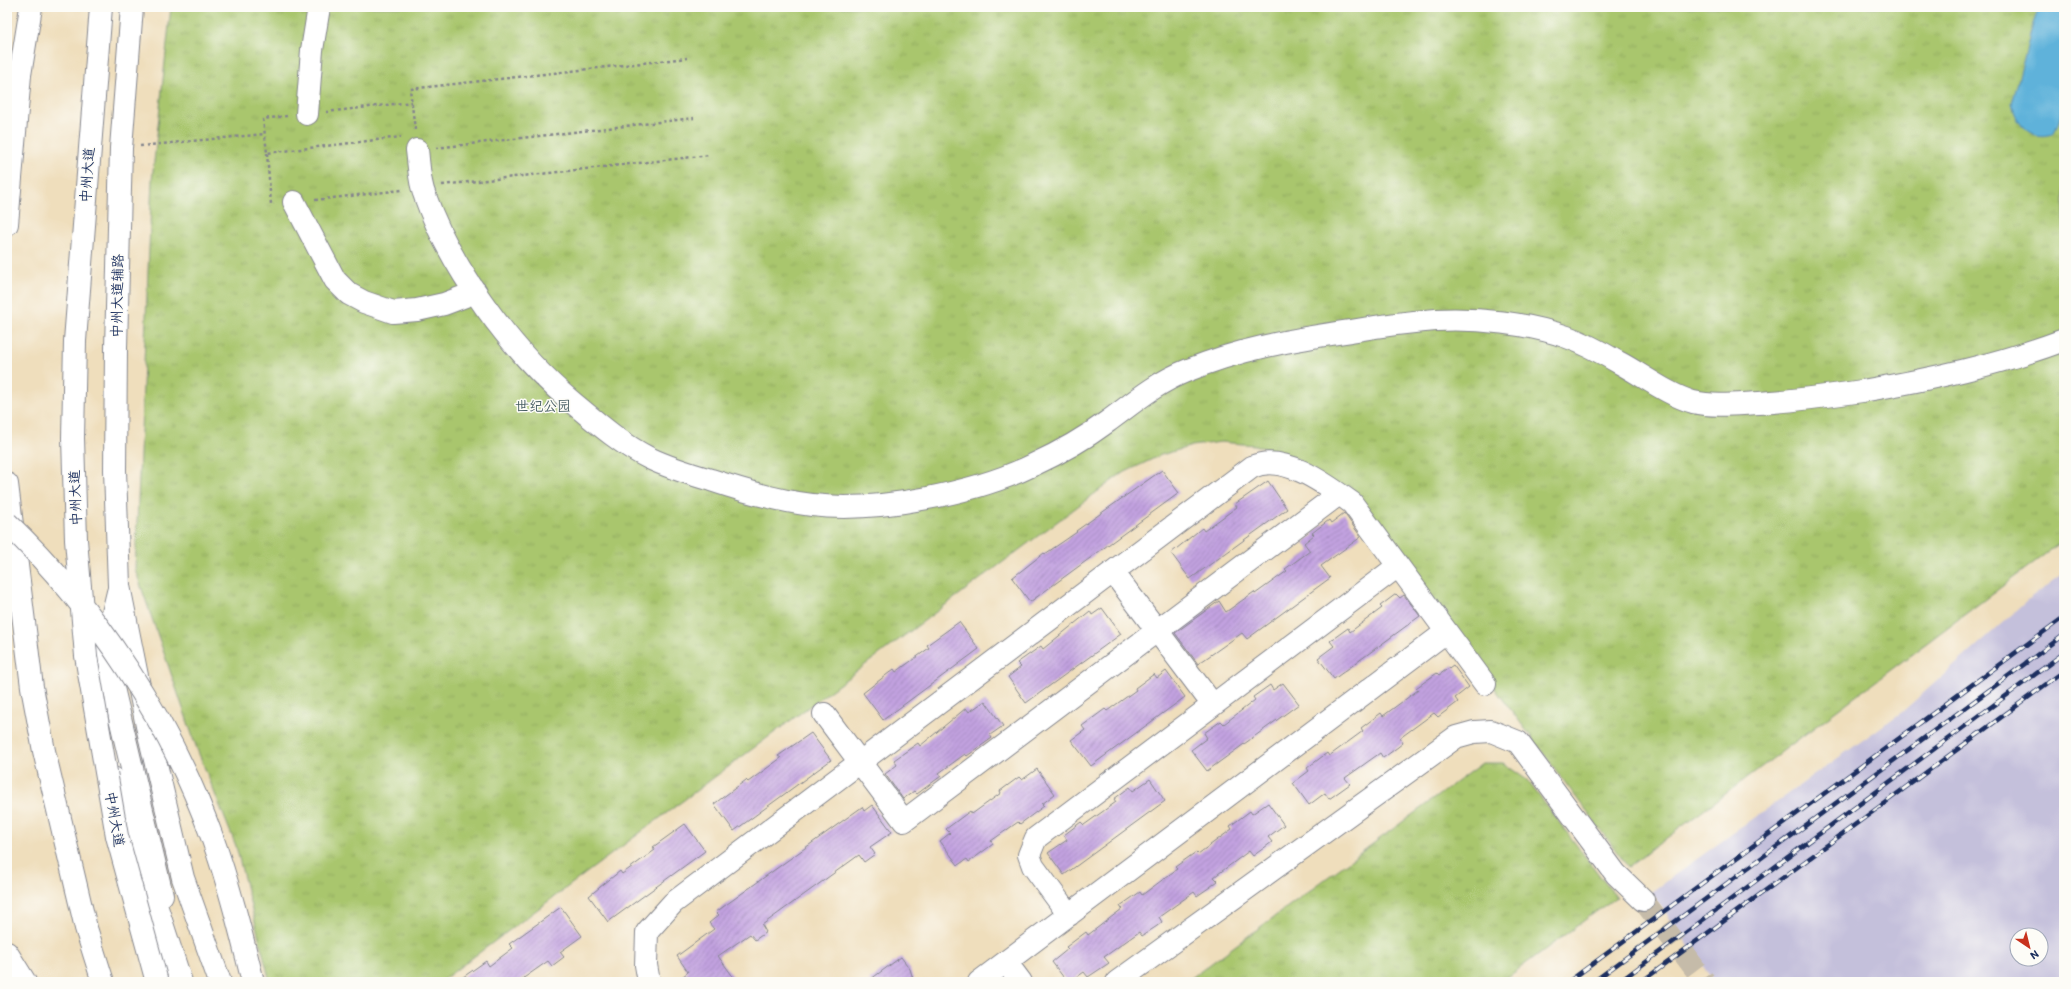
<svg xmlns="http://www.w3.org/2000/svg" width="2071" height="989" font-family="Itim,'LXGW WenKai TC',sans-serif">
<defs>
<pattern id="park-tufts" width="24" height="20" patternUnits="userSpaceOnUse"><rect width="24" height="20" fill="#a9c66d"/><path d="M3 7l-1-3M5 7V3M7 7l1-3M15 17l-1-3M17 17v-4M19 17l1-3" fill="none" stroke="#91aa61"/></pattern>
<pattern id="building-hatch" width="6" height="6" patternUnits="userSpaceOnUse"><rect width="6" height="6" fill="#c2a2e0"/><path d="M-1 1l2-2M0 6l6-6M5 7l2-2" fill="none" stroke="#9d84b9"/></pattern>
</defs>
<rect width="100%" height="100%" fill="#fdfcf7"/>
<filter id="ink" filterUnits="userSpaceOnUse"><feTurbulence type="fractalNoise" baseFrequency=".025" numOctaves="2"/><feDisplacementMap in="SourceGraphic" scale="8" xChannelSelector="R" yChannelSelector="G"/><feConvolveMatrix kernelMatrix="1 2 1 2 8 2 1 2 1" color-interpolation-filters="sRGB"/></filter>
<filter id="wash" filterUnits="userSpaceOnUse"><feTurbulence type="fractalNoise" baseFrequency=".012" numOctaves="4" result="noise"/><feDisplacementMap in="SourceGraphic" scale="16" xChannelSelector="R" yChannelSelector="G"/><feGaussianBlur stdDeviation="0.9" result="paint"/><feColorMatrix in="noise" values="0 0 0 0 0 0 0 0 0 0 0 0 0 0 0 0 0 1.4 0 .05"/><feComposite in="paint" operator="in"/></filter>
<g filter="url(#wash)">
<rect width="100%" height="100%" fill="#efdebc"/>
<path fill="#c4c0db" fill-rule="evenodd" d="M2064,573V982H1714L1651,892L1902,712L2027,601ZM2017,935H2041V959H2017Z"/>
<path fill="url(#park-tufts)" stroke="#627a66" d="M171,7H2064V540L1628,867L1359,506L1295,458L1254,445L1221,442L1192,446L1161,455L1121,474L440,982H270L236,846L197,749L135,569L152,180Z
M1482,763H1503L1527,780L1616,897L1501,982H1186Z"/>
<path fill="#5eb2da" stroke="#3c709c" d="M2039,7H2064C2064,42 2071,106 2053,134C2030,141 2017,125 2012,104L2033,24Z"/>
<g id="blocks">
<path fill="url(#building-hatch)" d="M1162,470L1179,493L1030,602L1012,578L1044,553L1045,554L1077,532L1076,531Z
M1268,481L1287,509L1190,579L1171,553L1202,528L1204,531L1237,507L1235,504Z
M1344,513L1361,537L1321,566L1330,578L1247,639L1242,633L1198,664L1175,633L1219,601L1226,612L1254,592L1255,594L1287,571L1285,569L1310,551L1304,543L1314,535L1312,533L1329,520L1331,523Z
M1396,594L1400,598L1404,595L1420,616L1334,679L1318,658L1334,646L1330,641L1348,628L1350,632L1382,608L1380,606Z
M1102,608L1121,634L1026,703L1008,677L1021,667L1017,663L1041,646L1043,649L1090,611L1092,615Z
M959,622L979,649L883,720L863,693L894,669L896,672L929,648L927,645Z
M1453,665L1469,687L1455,698L1458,702L1438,717L1434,713L1400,738L1403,743L1398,747L1383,758L1380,753L1345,778L1350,784L1329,799L1325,793L1309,805L1293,783L1309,771L1307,768L1327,753L1329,756L1363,731L1361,728L1381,713L1383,716L1418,690L1416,688L1437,673L1439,675Z
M1166,671L1185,697L1091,766L1071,740L1085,730L1082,726L1105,709L1107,711L1136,690L1135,688L1154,674L1157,678Z
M1283,683L1299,704L1207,771L1191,750L1207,738L1204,733L1221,721L1224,724L1255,700L1253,697L1270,685L1273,690Z
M985,701L1003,726L990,735L992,738L967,756L965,754L939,773L941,776L917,794L914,791L903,799L885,774L897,765L894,760L918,743L920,746L966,708L969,712Z
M811,733L831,760L734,831L714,804L746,780L748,782L781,758L778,756Z
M1037,769L1055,794L1042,804L1044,806L1020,824L1018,822L991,841L993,844L969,862L967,859L958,865L940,841L950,833L946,829L970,811L972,814L1001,793L1000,791L1019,777L1022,780Z
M1150,779L1165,801L1064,875L1048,853L1067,840L1064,835L1081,822L1084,825L1116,802L1114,799L1130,787L1133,791Z
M1268,803L1284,825L1268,837L1272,842L1253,856L1249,851L1214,877L1218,881L1210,887L1197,896L1194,892L1159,917L1162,922L1157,926L1142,936L1139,932L1104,957L1109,963L1088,977L1084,972L1070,982H1067L1052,962L1068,949L1066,947L1086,932L1088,935L1122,909L1120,906L1140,892L1142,895L1177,869L1175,867L1196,852L1198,854L1232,829L1230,826L1250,811L1252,814Z
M872,805L892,832L870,847L875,854L864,862L859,855L762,925L766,932L755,940L750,934L718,956L737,982H676L688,972L677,956L714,929L709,923L719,915L716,912L862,807L864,811Z
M685,824L705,851L608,922L589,896L620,871L622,874L655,850L653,847Z
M561,907L582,936L560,952L564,957L552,966L548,961L518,982H456L486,961L489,966L513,948L509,944Z
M901,957L910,969L914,982H867Z"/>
</g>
</g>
<g filter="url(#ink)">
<use href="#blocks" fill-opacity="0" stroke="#85868d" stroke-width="1"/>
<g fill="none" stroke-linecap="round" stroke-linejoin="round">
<path stroke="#c5bba9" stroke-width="22" stroke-dasharray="22 11" stroke-linecap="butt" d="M1643,900L1705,982"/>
<defs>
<path id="minor" d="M132,7L121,148L116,348L115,470L119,586L147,726L183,878L220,982
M307,114L312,50L319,7
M417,150C419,165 419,182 425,196C451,269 513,353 572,402C596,422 621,444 649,458C668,467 690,474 711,480C744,491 778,501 812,505C876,513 976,493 1033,465C1059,453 1084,439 1107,422C1133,403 1156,383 1186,371C1239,349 1295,339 1351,331C1379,326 1407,322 1436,320C1478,318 1527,323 1567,337C1584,343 1601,352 1618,362C1641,374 1668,395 1693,402C1714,407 1738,404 1759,403C1794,401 1828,396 1862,391C1932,379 1997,365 2064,340
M294,202L335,280L349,294L364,302L393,312L417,310L444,304L476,292
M1113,572L1213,705
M118,592L104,650L162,895
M824,714L904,821L1339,494
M1069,915L1033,866L1029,855L1036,838L1398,566
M1006,962L1021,982
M649,982L646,965L647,932L673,903L1252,467C1283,452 1327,485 1352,503L1485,684
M979,982L1446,632
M1117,982L1456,737L1474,732L1491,731L1518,742L1616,874L1643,900"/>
<path id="major" d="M7,224L20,75L31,7
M7,484L32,687L44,751L86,928L103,982"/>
<path id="highway" d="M113,778L131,828L181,982
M7,953L25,982"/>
</defs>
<use href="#minor" stroke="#85868d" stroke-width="24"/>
<use href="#major" stroke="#85868d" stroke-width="24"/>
<use href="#highway" stroke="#85868d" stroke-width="24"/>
<path stroke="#85868d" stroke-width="2.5" stroke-dasharray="3 3" stroke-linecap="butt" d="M326,112L412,102
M287,116L263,119L267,153L401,137
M415,130L410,89L687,58
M140,146L265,134
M436,148L694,118
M267,153L271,204H274
M442,185L710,155
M315,200L402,190"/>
<use href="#minor" stroke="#fff" stroke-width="22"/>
<use href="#major" stroke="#fff" stroke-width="22"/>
<use href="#highway" stroke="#fff" stroke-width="22"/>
<defs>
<path id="rail" d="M1568,982L2064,617
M1593,982L2064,635
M1619,982L2064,653
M1641,982L2064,671"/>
</defs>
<use href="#rail" stroke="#1b2f5e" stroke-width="4.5"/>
<use href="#rail" stroke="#fdfcf7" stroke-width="3" stroke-dasharray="9" stroke-linecap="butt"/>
<defs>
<path id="highway-bridge" d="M101,7L75,341L73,438L76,540L86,656L117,836L157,982
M7,523C96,608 170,721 212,837C229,884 241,933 253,982"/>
</defs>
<use href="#highway-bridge" stroke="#85868d" stroke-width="24" stroke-linecap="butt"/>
<use href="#highway-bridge" stroke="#fff" stroke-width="22"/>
</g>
</g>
<g text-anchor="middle" stroke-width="3" stroke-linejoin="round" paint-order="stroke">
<g font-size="14" fill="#1b2f5e" stroke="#fdfcf7">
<text transform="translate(87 175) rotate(-86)" y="5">中州大道</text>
<text transform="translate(117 296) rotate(-89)" y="5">中州大道辅路</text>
<text transform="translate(75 498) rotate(-92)" y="5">中州大道</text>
<text transform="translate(115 819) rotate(80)" y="5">中州大道</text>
</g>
<g font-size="14" fill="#465c62" stroke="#fdfcf7">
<text x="543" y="411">世纪公园</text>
</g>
</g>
<rect width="2071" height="989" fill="none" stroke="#fdfcf7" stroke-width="24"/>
<g transform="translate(2029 947) rotate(145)"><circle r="19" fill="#fdfcf7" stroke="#a3aaba"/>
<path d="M0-3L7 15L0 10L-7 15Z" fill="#c8321e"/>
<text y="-6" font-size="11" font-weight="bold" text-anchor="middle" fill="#1b2f5e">N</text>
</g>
</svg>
